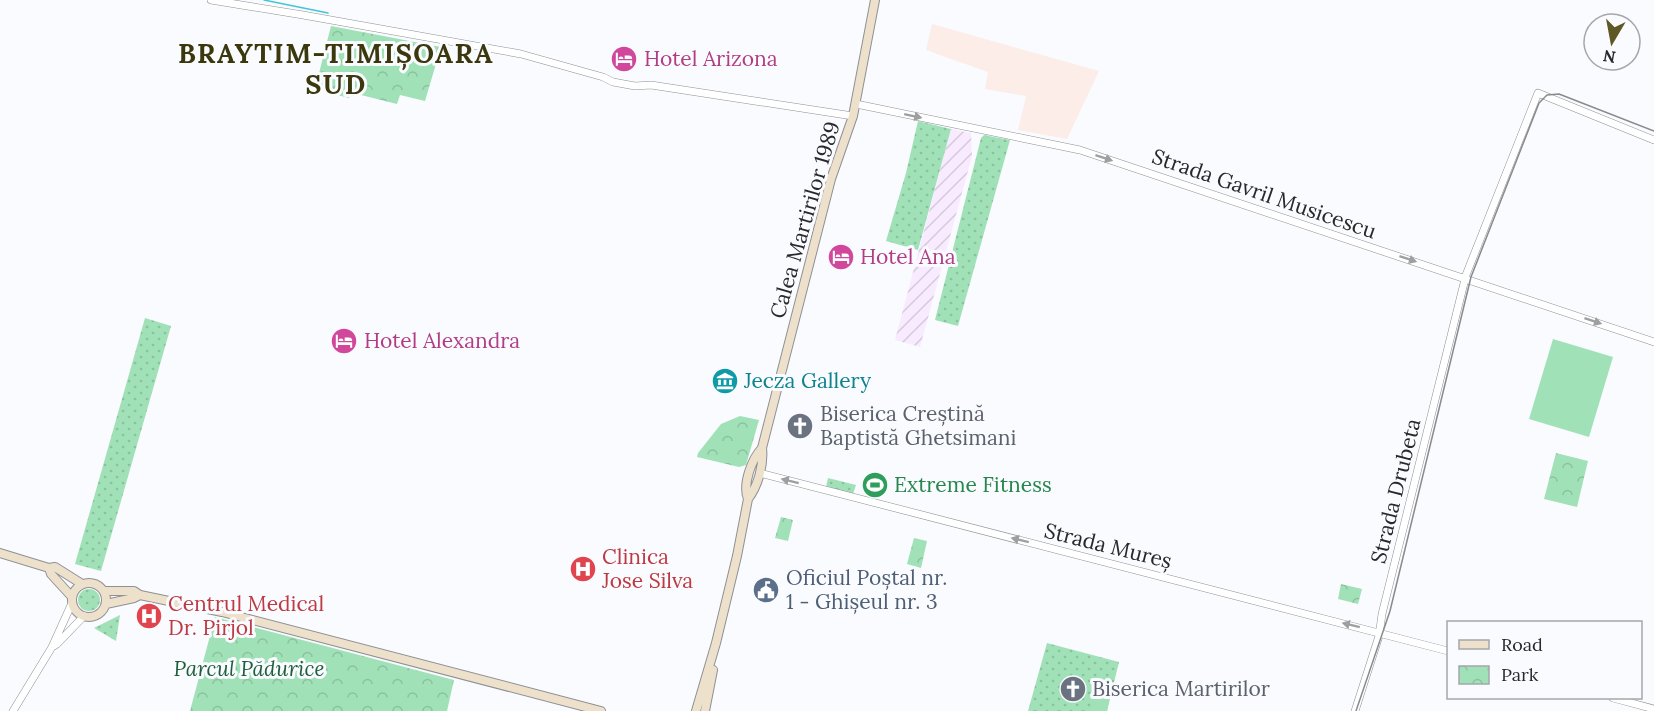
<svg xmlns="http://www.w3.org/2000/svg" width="1654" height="711" font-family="Lora,serif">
<defs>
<pattern id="industrial-furrows" width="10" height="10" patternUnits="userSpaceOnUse" patternTransform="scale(1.5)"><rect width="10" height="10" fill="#f9ebff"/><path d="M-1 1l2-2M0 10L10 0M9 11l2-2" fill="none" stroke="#d5cadb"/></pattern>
<pattern id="grass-dots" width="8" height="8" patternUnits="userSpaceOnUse" patternTransform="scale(1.5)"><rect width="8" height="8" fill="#a1e1b8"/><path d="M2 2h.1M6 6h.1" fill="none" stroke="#8bc19e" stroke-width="1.8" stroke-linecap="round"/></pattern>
<pattern id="park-crowns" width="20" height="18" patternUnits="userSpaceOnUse" patternTransform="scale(1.5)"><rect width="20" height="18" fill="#a1e1b8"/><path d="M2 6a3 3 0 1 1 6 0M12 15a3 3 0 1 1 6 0" fill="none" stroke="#8bc19e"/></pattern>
</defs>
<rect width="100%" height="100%" fill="#f9fbfe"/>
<path fill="url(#industrial-furrows)" d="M951,129L971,133L972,156L920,347L895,340Z"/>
<path fill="#fcede8" d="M932,24L1099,71L1067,139L1018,130L1026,96L985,89L988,72L926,50Z"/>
<path fill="url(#grass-dots)" d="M918,121L951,129L918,250L886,241L906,173Z
M984,135L1010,140L958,326L935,320L981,138Z
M145,318L171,326L101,571L75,564Z
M828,478L856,485L853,494L826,487Z
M78 600a11 11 0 1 1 22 0a11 11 0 1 1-22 0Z
M120,615L116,641L94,628Z
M1047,643L1119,662L1107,711H1028Z"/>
<path fill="url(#park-crowns)" d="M331,26L441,47L425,101L400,95L397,104L361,95L357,90L352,91L349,98L315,89Z
M740,416L759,420L746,465L739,467L697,457L698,453L721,424Z
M1556,453L1588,461L1577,507L1544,499Z
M781,517L793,520L788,541L775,538Z
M914,538L927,541L921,568L907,564Z
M1341,584L1362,589L1358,604L1338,599Z
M215,617L454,680L447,711H190Z"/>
<path fill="#a1e1b8" d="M1553,339L1613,357L1589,437L1529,419Z
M1094,692L1110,696L1107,711H1089Z"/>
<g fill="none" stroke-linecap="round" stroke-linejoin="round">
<path stroke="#41c5d8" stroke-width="1.5" d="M264,0L328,13"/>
<defs>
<path id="tertiary" d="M211,0L303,15L521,54L603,77L613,82L635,86L651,85L853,116
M856,104L1080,150L1654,342
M760,473L1448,651
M52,647L57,644L84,616
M1613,698L1654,709
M13,711L52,647L72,603
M1355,711L1379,636L1382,614L1466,275L1538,93L1654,140"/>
<path id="secondary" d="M748,499C758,486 764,465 762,448L831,179L853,116L875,0
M0,553L49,568L55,567L82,584
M49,568L51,574L72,597
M72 600a17 17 0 1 1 34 0a17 17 0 1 1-34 0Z
M104,591H134L140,595L222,612L601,711
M106,604L134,598L140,595
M696,711L716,643L737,556L748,499C742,484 752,459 762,448
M705,711L713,670"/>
</defs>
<use href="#tertiary" stroke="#8e9095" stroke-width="8"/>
<use href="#secondary" stroke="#8e9095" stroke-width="10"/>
<use href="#tertiary" stroke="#fff" stroke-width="7"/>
<use href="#secondary" stroke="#eee1cc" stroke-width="8"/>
<path stroke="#898a8d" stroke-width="1.5" d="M1356,711L1390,611L1471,277L1539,103L1547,95L1559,94L1654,131"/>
</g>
<defs><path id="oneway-solid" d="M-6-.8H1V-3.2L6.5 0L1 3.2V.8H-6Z" transform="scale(1.5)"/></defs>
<g fill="#9e9fa0">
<use href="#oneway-solid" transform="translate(913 116) rotate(12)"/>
<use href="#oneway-solid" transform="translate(1104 158) rotate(18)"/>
<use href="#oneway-solid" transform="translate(1408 259) rotate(18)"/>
<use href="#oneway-solid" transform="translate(1593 321) rotate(18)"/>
<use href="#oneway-solid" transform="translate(790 481) rotate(-166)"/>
<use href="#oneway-solid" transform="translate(1020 540) rotate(-166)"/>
<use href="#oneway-solid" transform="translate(1351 625) rotate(-166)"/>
</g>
<defs>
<symbol id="hotel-disc" viewBox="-11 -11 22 22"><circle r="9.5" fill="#d1479c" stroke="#f9fbfe"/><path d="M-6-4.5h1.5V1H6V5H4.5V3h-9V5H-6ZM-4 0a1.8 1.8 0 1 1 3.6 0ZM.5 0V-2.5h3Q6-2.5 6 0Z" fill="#fff"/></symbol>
<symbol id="museum-disc" viewBox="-11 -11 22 22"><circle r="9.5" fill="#0f9aa8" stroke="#f9fbfe"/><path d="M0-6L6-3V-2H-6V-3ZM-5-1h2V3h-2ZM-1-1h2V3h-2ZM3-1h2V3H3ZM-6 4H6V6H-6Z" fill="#fff"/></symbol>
<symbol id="church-disc" viewBox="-11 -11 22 22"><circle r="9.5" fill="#6b7280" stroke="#f9fbfe"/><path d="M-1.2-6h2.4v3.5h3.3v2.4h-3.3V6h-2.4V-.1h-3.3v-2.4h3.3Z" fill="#fff"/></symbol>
<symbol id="stadium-disc" viewBox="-11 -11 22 22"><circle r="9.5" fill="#2e9e5b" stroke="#f9fbfe"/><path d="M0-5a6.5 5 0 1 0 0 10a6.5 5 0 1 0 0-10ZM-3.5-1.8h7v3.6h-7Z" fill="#fff"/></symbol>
<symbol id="hospital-disc" viewBox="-11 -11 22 22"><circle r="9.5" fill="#e0444e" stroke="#f9fbfe"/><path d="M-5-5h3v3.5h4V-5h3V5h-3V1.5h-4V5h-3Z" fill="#fff"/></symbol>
<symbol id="civic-disc" viewBox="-11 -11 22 22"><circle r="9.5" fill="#5c6f8a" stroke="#f9fbfe"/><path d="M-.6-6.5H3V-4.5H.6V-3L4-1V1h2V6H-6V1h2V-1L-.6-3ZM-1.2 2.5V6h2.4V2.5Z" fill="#fff"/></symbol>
</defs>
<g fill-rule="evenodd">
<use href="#hotel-disc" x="609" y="44" width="30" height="30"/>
<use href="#hotel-disc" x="826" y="242" width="30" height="30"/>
<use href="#hotel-disc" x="329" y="326" width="30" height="30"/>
<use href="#museum-disc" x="710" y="366" width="30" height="30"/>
<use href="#church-disc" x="785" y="411" width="30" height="30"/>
<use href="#stadium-disc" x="860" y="470" width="30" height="30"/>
<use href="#hospital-disc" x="568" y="554" width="30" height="30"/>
<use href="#civic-disc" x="751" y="575" width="30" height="30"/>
<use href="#hospital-disc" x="134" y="601" width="30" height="30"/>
<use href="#church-disc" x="1058" y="674" width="30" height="30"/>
</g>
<g text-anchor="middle" stroke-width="6" stroke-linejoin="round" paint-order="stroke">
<g font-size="21" fill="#b23c85" stroke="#f9fbfe" text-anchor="start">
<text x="644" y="66">Hotel Arizona</text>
<text x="860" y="264">Hotel Ana</text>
<text x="364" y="348">Hotel Alexandra</text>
</g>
<g font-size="21" fill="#28292b" stroke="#f9fbfe">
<text transform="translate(1264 194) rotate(19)" y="7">Strada Gavril Musicescu</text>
<text transform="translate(805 220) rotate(-74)" y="7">Calea Martirilor 1989</text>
<text transform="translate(1396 491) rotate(-76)" y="7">Strada Drubeta</text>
<text transform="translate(1108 546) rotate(14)" y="7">Strada Mureș</text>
</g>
<g font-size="21" fill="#0d838f" stroke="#f9fbfe" text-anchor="start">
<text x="744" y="388">Jecza Gallery</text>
</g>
<g font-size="21" fill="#5b616d" stroke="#f9fbfe" text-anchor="start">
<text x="820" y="421">Biserica Creștină<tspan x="820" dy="24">Baptistă Ghetsimani</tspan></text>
<text x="1092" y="696">Biserica Martirilor</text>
</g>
<g font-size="21" fill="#27864d" stroke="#f9fbfe" text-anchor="start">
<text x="894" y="492">Extreme Fitness</text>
</g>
<g font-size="21" fill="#be3a42" stroke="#f9fbfe" text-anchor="start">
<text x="602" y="564">Clinica<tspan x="602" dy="24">Jose Silva</tspan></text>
<text x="168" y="611">Centrul Medical<tspan x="168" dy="24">Dr. Pirjol</tspan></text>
</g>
<g font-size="21" fill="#4e5e75" stroke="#f9fbfe" text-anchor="start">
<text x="786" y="585">Oficiul Poștal nr.<tspan x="786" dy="24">1 - Ghișeul nr. 3</tspan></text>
</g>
<g font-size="21" font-style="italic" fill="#1f5e3b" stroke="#f9fbfe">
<text x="249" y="676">Parcul Pădurice</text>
</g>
<g font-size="27" font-weight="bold" letter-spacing="1.5" fill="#3c380e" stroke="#f9fbfe">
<text x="336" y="63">BRAYTIM-TIMIȘOARA<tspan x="336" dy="31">SUD</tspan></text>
</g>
</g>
<rect x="1447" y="621" width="195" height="78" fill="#f9fbfe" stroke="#a5a7aa" stroke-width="1.5"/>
<rect x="1459" y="640" width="30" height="9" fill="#eee1cc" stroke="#a5a7aa" stroke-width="1.5"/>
<text x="1501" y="651" font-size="18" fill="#28292b">Road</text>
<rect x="1459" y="666" width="30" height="18" fill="url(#park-crowns)" stroke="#a5a7aa" stroke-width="1.5"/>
<text x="1501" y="681" font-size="18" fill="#28292b">Park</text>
<g transform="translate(1612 42) rotate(190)"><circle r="28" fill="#f9fbfe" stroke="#a5a7aa" stroke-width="1.5"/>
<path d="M0-4.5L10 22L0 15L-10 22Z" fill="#5d5824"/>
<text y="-9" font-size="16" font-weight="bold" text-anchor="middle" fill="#28292b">N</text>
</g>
</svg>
